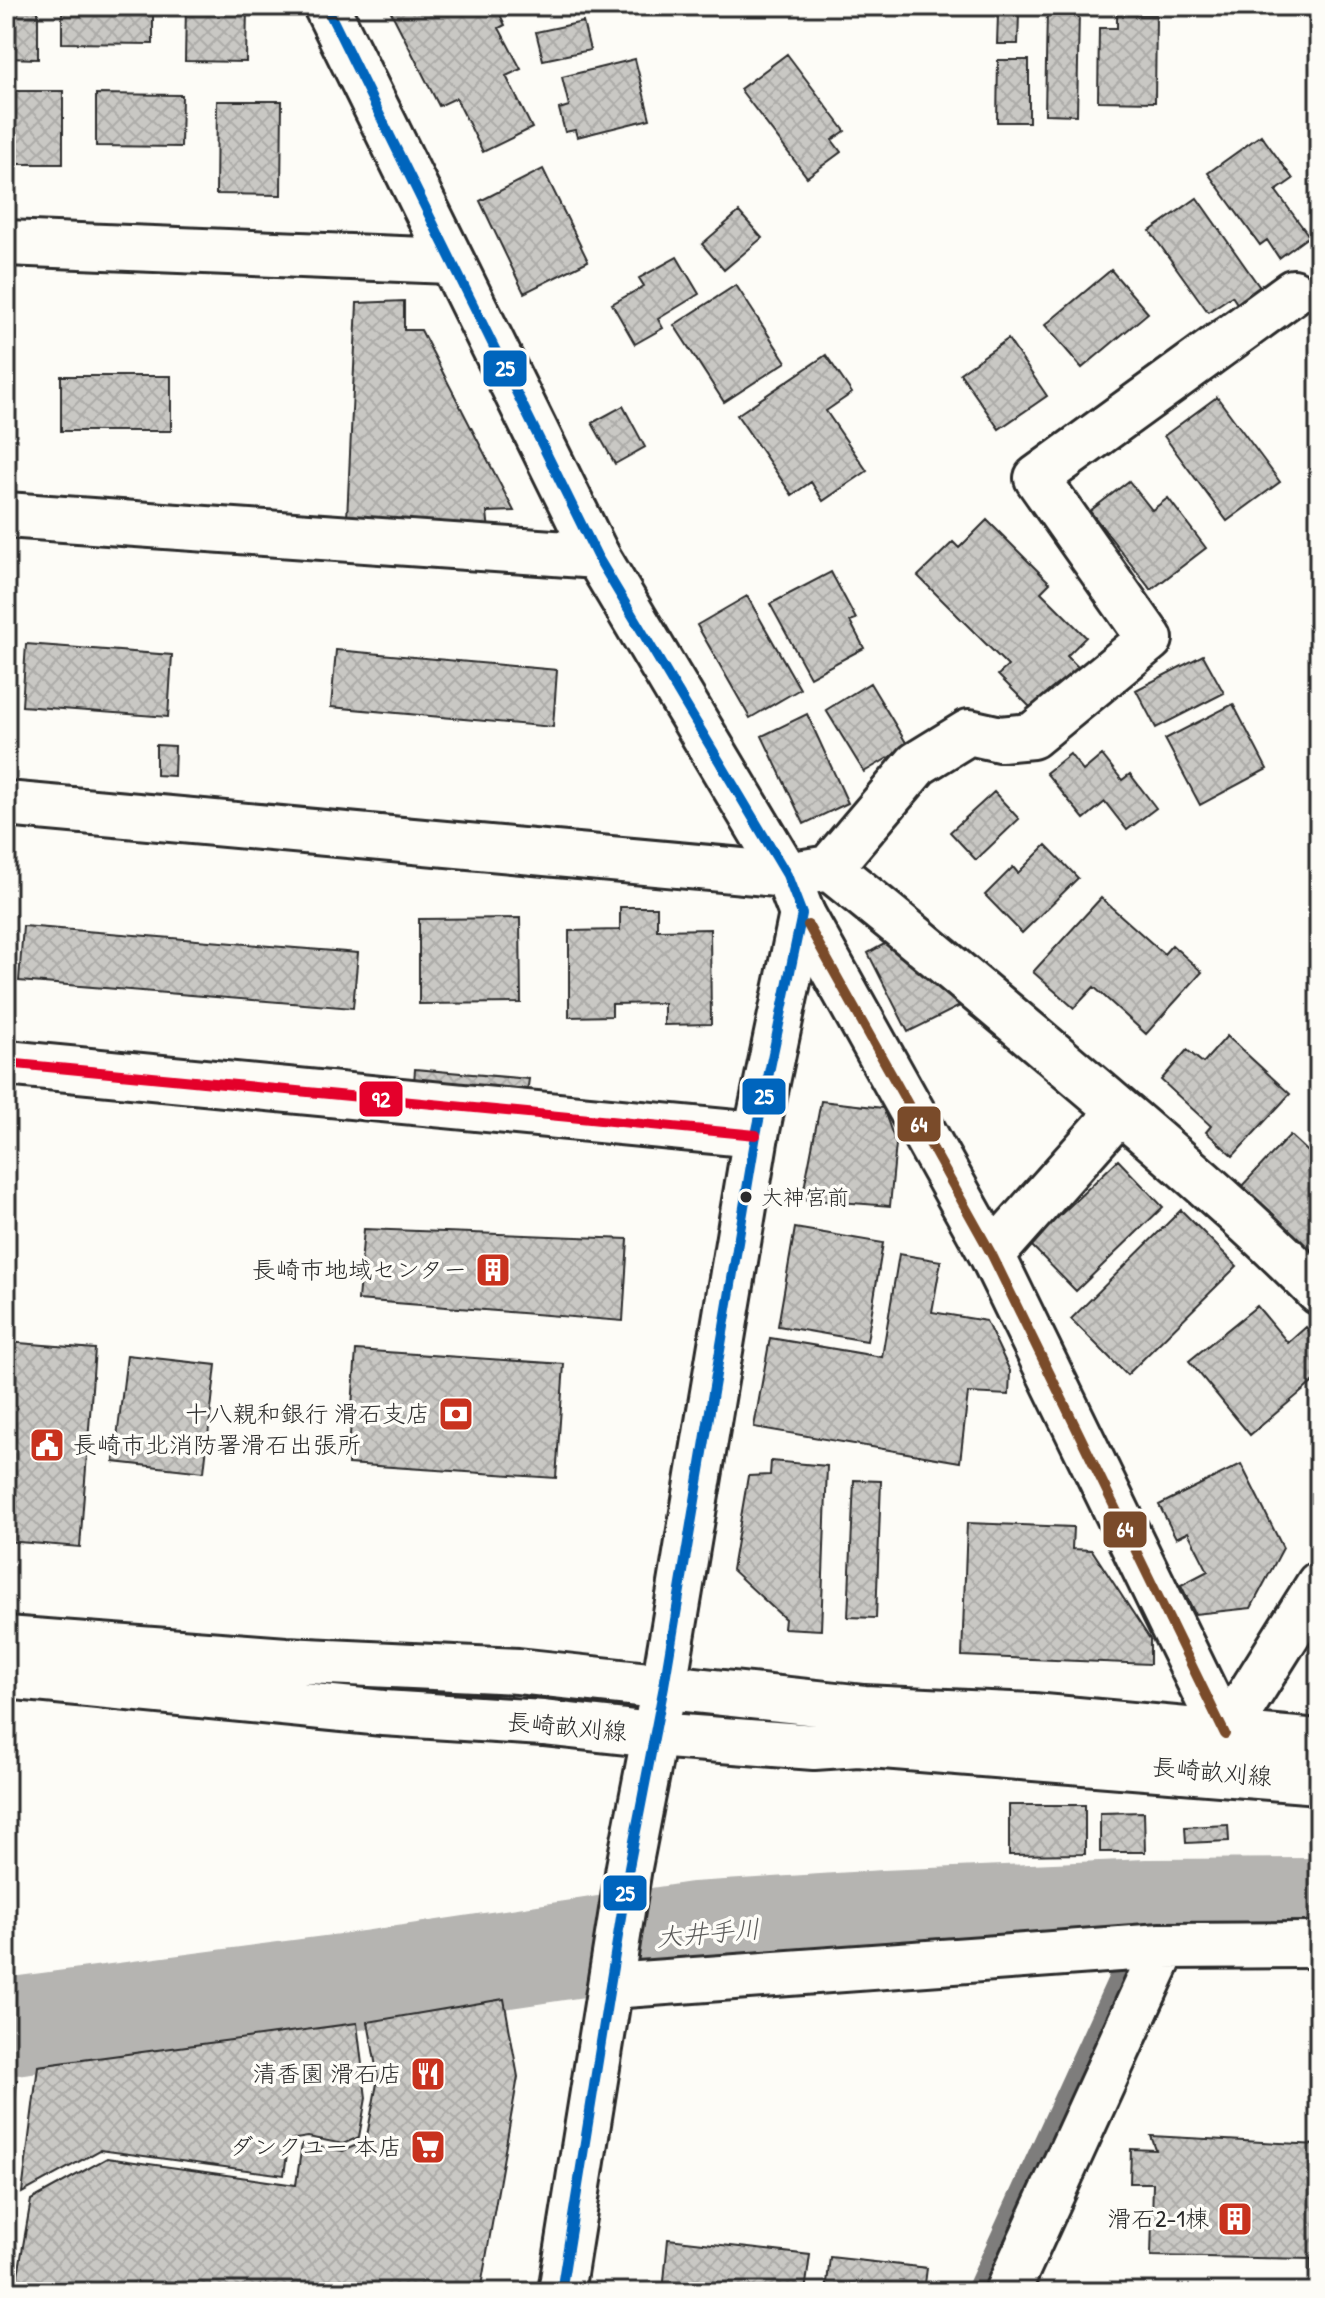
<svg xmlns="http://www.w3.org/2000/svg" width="1325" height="2298" font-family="'Patrick Hand','Klee One',sans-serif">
<defs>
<pattern id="building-cross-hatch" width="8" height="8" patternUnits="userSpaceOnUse" patternTransform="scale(2)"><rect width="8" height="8" fill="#c9c8c4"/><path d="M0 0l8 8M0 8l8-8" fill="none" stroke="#adaca9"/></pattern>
</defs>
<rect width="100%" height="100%" fill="#fdfcf7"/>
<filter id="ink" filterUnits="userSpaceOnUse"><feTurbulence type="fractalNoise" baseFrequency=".0125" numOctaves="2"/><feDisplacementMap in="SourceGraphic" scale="16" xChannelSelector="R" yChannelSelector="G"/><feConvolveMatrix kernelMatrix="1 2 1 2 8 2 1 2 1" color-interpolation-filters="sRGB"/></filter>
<g filter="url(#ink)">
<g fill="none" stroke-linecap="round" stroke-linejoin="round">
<path stroke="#7e7d7b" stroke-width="16" d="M973,2292L1148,1908"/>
<path stroke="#b5b4b1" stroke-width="98" d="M6,2027L373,1979L695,1931L886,1919L1148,1908L1319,1907"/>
</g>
<path fill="url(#building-cross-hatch)" stroke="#2b2b2b" stroke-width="2" d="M6,6H38V59L6,58Z
M62,6H153V44L62,43Z
M186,6H247L246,62L185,61Z
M388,6H496L505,25L499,28L521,69L506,76L532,128L483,152L456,98L439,106Z
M1047,11H1079L1077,115L1045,114Z
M998,14H1019L1018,44H997Z
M1117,14L1156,15L1155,102L1098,101L1099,28H1117Z
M583,22L590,50L543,60L536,32Z
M787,54L845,131L832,140L841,152L807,177L740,89Z
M635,59L650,119L577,137L575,130L565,132L559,109L569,106L562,77Z
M998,60H1029V122H997Z
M9,91H63V164H8Z
M96,94L182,95L181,147L96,146Z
M217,101H282L281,195L216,194Z
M1261,135L1293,179L1276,191L1309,236L1279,258L1267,240L1260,245L1208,173Z
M543,169L588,261L524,293L480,201Z
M1197,198L1261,289L1238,305L1232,296L1208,312L1150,231Z
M739,212L762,238L724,270L702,244Z
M677,257L699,294L658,319L663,328L635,344L612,304L644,286L639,278Z
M1111,270L1148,313L1082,368L1045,325Z
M736,285L786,362L724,402L674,325Z
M404,301V330H421L514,511L487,512L489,531L347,519L357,303Z
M1008,339L1047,396L999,429L960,373Z
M826,355L852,393L826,411L867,471L823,501L811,482L792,495L737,415Z
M61,376H171V431H61Z
M1217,397L1280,482L1227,521L1164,436Z
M623,406L645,447L615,464L592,423Z
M1129,481L1152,510L1168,498L1206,548L1151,590L1090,511Z
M987,520L1050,583L1041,592L1086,637L1067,656L1081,670L1037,714L998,675L1008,666L918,576L953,542L959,548Z
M831,572L856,619L850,621L864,648L810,677L770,604Z
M747,596L800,689L750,718L697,625Z
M26,644L172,655L168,717L22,706Z
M336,650L557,670L553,727L331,707Z
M1203,655L1224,693L1156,728L1136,690Z
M870,683L908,746L864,772L826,710Z
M1233,704L1267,769L1200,805L1165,739Z
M807,714L848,803L804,824L762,736Z
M156,745L175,746L174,776L156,775Z
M1070,754L1083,771L1102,755L1122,780L1130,774L1156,808L1127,830L1105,802L1084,819L1046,773Z
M994,792L1019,819L976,860L950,832Z
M1046,845L1078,878L1022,933L985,895L1013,867L1018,873Z
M1101,898L1164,954L1172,945L1202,972L1146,1034L1094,987L1074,1008L1033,972Z
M620,907H657V930L710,929L711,1024L664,1025V1003L612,1004V1016L569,1017V931L620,930Z
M520,918L521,1003L419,1004V919Z
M23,926L358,953L353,1008L19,981Z
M888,942L960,1006L908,1032L868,953Z
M1227,1036L1290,1094L1233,1156L1206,1132L1211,1126L1161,1080L1187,1050L1203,1063Z
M415,1069L529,1079L527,1093L414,1083Z
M821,1101L883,1108L896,1144L890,1206L802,1199Z
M1290,1135L1319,1162V1263L1239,1189Z
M1118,1160L1163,1207L1076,1291L1030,1244Z
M1181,1210L1237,1266L1127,1375L1071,1319Z
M795,1228L883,1243L867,1341L778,1326Z
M364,1229L628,1239L623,1321L358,1300Z
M899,1254L941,1261L932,1312L986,1321L1010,1371L1009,1395L968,1393L960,1462L754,1427L770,1338L882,1357Z
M1257,1306L1288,1343L1306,1327L1319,1343V1377L1250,1435L1189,1361Z
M6,1342L95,1349L80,1547L6,1541Z
M356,1350L564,1364L556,1478L348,1464Z
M127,1355L216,1365L204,1472L114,1462Z
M771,1461L827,1466L821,1630L784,1628L785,1619L732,1570L748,1476L770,1475Z
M1241,1464L1283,1548L1251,1608L1195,1614L1181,1585L1208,1571L1188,1532L1176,1538L1159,1505Z
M854,1480L881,1481L876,1618L848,1617Z
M967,1523L1073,1527L1072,1549L1092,1550L1150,1639V1664L962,1656Z
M1009,1805H1085V1854L1009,1855Z
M1144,1812L1145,1852H1100V1813Z
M1228,1825L1229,1841L1186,1843L1185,1827Z
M504,1999L518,2077L480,2292H15L31,2200L107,2158L296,2185L302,2144L343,2151L366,2141L378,2078L368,2022Z
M357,2023L366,2098L359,2137L343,2144L308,2137L289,2140L284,2175L100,2150L22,2193L38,2066Z
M17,2080L6,2188V2081Z
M1151,2136L1318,2145L1319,2281H1311V2259L1151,2256L1153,2183H1130L1131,2149L1156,2150Z
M668,2239L810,2255L805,2292H663Z
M830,2257L927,2268L924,2292H826Z"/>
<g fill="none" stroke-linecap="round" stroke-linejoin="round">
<defs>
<path id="street" d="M6,243L450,261
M6,515L597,556
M6,804L787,875L829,868C923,942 1013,1020 1104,1097C1177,1160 1252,1223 1319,1292
M829,868L917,764L969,732L1000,739L1032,736L1150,639L1037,478L1293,292
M802,914L992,1255L1225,1734
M6,1063L756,1135
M992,1255L1120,1111
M1225,1734L1319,1584
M611,1986L1161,1946L1319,1945
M1007,2292L1165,1946"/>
<path id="secondary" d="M326,6L597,556L787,875L802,914L756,1135L664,1686L629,1867L561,2292"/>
<path id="primary" d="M6,1639L286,1660L518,1671L864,1708L1033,1716L1319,1742
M6,1676L383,1713L543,1723L654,1735L814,1747L858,1744L1319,1781"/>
</defs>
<use href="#street" stroke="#2b2b2b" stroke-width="50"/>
<use href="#secondary" stroke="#2b2b2b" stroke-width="50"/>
<use href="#primary" stroke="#2b2b2b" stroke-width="50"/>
<use href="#street" stroke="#fdfcf7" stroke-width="44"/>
<use href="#secondary" stroke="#fdfcf7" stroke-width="44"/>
<use href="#primary" stroke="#fdfcf7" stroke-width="44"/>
<defs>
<path id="bus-1" d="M326,6L597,556L787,875L802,914L756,1135L664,1686L629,1867L561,2292"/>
<path id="bus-2" d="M6,1063L756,1135"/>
<path id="bus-3" d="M808,925L992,1255L1225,1734"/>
</defs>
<use href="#bus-1" stroke="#fdfcf7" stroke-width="16"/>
<use href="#bus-2" stroke="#fdfcf7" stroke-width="16"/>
<use href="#bus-3" stroke="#fdfcf7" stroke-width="16"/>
<use href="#bus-1" stroke="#0065bd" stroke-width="10"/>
<use href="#bus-2" stroke="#e4002b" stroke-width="10"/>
<use href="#bus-3" stroke="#7a4b2a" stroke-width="10"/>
</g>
</g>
<defs>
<symbol id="building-square" viewBox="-11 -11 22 22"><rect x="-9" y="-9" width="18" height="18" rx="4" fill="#c8321e" stroke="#fdfcf7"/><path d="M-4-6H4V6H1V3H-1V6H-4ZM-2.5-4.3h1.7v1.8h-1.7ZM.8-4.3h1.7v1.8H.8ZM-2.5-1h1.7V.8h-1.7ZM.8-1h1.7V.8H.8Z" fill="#fff"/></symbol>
<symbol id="bank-square" viewBox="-11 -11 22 22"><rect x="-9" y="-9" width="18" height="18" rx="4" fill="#c8321e" stroke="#fdfcf7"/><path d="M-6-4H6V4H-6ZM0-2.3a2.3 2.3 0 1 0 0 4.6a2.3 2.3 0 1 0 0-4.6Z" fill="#fff"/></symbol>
<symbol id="civic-square" viewBox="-11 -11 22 22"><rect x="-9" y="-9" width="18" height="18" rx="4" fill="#c8321e" stroke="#fdfcf7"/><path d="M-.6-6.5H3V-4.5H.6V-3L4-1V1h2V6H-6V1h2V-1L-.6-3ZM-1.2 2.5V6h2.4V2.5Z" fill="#fff"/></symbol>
<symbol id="restaurant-square" viewBox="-11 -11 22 22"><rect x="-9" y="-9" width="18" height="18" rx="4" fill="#c8321e" stroke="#fdfcf7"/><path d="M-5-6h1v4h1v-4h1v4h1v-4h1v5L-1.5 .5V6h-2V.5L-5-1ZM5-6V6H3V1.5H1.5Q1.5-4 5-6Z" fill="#fff"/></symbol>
<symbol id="supermarket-square" viewBox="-11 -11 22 22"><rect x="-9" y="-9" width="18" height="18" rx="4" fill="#c8321e" stroke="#fdfcf7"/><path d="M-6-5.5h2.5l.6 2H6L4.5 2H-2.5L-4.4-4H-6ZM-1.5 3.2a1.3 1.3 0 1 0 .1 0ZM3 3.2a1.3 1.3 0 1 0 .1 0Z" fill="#fff"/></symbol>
</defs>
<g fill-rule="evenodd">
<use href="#building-square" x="473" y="1250" width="40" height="40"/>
<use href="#bank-square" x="436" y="1394" width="40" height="40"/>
<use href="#civic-square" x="27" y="1425" width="40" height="40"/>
<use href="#restaurant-square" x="408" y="2054" width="40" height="40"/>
<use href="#supermarket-square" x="408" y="2127" width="40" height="40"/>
<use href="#building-square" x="1215" y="2199" width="40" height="40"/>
</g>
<circle fill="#2b2b2b" stroke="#fdfcf7" stroke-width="3" cx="746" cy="1197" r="7"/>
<g text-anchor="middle" stroke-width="7" stroke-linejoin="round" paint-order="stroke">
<g font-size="22" fill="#2b2b2b" stroke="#fdfcf7" text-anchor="start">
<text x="761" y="1205">大神宮前</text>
</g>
<g font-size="24" fill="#2b2b2b" stroke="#fdfcf7" text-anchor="end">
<text x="467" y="1278">長崎市地域センター</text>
<text x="430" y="1422">十八親和銀行 滑石支店</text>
<text x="73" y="1453" text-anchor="start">長崎市北消防署滑石出張所</text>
<text x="402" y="2082">清香園 滑石店</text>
<text x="402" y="2155">ダンクユー 本店</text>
<text x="1209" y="2227">滑石2-1棟</text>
</g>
<g font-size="24" fill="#2b2b2b" stroke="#fdfcf7">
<text transform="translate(567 1727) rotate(5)" y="8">長崎畝刈線</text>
<text transform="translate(1212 1772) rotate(5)" y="8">長崎畝刈線</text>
</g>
<g font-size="26" font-style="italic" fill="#5b5b5a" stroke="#fdfcf7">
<text transform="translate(708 1933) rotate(-5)" y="9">大井手川</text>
</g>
</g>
<g stroke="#fdfcf7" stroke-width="3">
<rect x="482" y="349" width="46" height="39" rx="8" fill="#0065bd"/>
<rect x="741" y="1077" width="46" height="39" rx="8" fill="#0065bd"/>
<rect x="358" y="1080" width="46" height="38" rx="8" fill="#e4002b"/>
<rect x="896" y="1105" width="46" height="38" rx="8" fill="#7a4b2a"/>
<rect x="1102" y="1510" width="46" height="39" rx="8" fill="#7a4b2a"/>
<rect x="602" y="1874" width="46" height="38" rx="8" fill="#0065bd"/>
</g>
<g font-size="22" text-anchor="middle" font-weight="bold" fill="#fff">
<text x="505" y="376">25</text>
<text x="764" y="1104">25</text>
<text x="381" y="1107">92</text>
<text x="919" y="1132">64</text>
<text x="1125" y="1537">64</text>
<text x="625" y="1901">25</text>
</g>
<rect width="1325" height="2298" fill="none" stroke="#fdfcf7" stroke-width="32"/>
<rect x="16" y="16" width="1293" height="2266" fill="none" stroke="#2b2b2b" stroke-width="3" filter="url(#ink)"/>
</svg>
